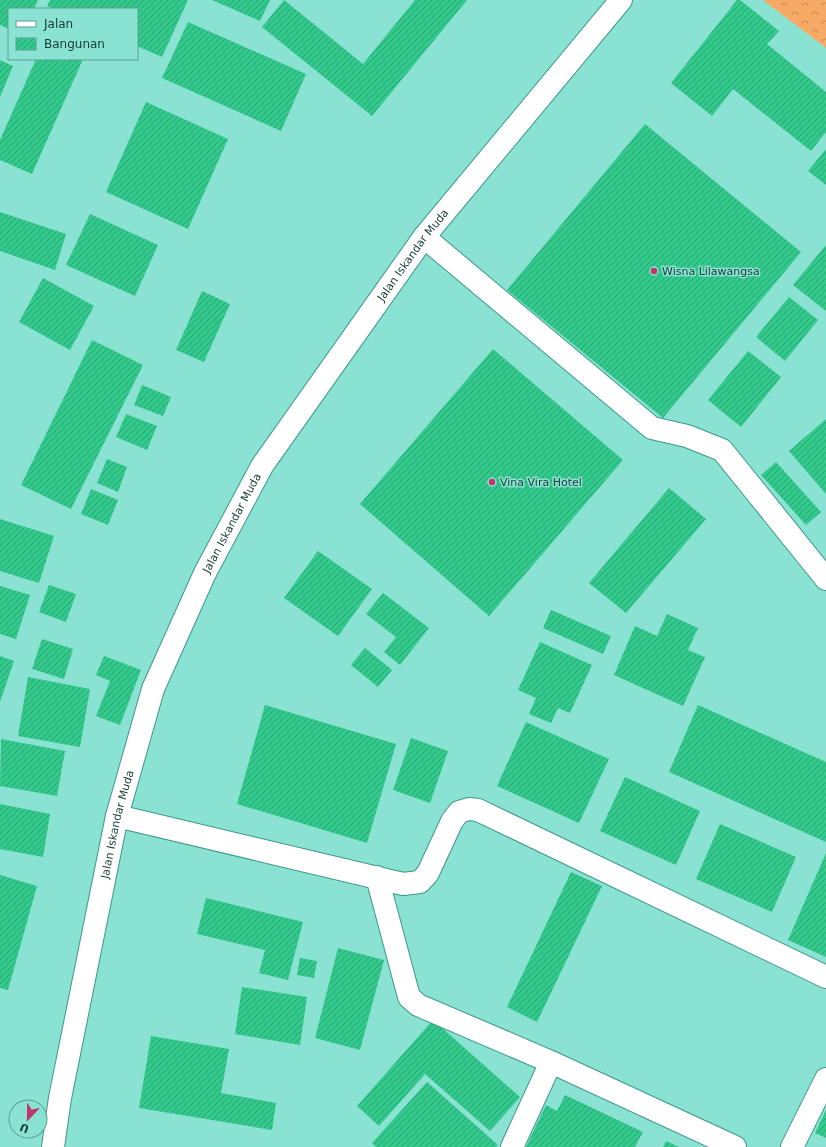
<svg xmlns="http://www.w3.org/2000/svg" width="826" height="1147" font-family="'DejaVu Sans',sans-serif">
<defs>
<pattern id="park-crowns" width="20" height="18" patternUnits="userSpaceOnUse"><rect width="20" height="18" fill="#f7aa66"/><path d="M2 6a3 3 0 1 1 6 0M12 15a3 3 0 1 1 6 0" fill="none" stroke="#c78c55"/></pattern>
<pattern id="building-hatch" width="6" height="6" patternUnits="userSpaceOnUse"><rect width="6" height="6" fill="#33c98c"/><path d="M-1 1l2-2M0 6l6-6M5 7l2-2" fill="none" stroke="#2aa473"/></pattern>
</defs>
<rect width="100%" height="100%" fill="#8ae2d2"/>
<path fill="url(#park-crowns)" d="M763,0H826V48Z"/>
<path fill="url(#building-hatch)" d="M0,0H38L34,9H9V29L0,25Z
M50,0H188L162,57L137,46V9H54L47,6Z
M212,0H270L260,21Z
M284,0L363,64L415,0H467L372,116L262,27Z
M737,0H740L779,31L767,44L826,92V132L811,151L733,89L712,116L671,83Z
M188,22L306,74L281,131L162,78Z
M36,59H83L32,174L0,160V140Z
M0,60L13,66L0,97Z
M146,102L228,139L188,229L106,192Z
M645,124L801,252L663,418L507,290Z
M826,149V185L808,171Z
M0,212L66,234L55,270L0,251Z
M90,214L158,245L135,296L66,265Z
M826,245V311L793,285Z
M43,278L94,306L70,350L19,322Z
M202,291L230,304L204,362L176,350Z
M789,297L818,320L785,361L756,337Z
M92,340L143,365L71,509L21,485Z
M493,349L623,460L489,616L360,504Z
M748,351L781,377L741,427L708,400Z
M142,385L171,397L163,416L134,405Z
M126,414L157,426L147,450L116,437Z
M826,419V494L789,451Z
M107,459L127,467L118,492L97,483Z
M776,462L821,512L806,525L761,475Z
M669,488L706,519L626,613L589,583Z
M91,489L118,500L108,525L81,514Z
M0,519L54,536L39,583L0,571Z
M318,551L372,589L338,636L284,598Z
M49,585L76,594L66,622L39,612Z
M0,586L30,595L16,639L0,634Z
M383,593L429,628L400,665L384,652L396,637L366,614Z
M551,610L611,636L603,654L543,628Z
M667,614L698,628L688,650L705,657L683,706L614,675L635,626L657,636Z
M42,639L73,649L64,679L32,669Z
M540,642L592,665L570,713L558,708L551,723L529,714L536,698L518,690Z
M365,648L392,670L378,687L351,665Z
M0,656L14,661L0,702Z
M104,656L141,670L120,725L96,716L110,681L96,675Z
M28,677L90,689L80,747L18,736Z
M265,705L396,744L367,843L237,804Z
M698,705L826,762V842L669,772Z
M526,722L609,759L579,823L497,786Z
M411,738L448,751L430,803L393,790Z
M1,739L65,751L57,796L0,786Z
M625,777L700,811L676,865L600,831Z
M0,804L50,814L43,857L0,849Z
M720,824L796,857L772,912L696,879Z
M826,853V957L788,940Z
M571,872L602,886L537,1022L507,1007Z
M0,875L37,886L8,990L0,988Z
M206,898L303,922L288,980L259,973L265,950L197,934Z
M338,948L384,960L360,1050L315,1038Z
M300,958L317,961L314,978L297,975Z
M242,987L307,997L300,1045L235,1034Z
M433,1020L520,1097L490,1131L425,1074L379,1126L357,1106Z
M151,1036L229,1049L221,1093L276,1103L272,1130L139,1108Z
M427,1082L498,1145L496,1147H376L372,1143Z
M565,1095L643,1132L635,1147H526L546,1105L557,1111Z
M826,1110V1138L815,1133Z
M666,1141L679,1147H663Z"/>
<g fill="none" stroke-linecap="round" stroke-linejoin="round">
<defs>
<path id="minor" d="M424,237L652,428L687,436L722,450L826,579
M117,816L403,884L420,882L428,873L452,821L459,812L469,809L478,810L826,977
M377,877L409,997L418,1005L551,1062L735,1147
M512,1147L551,1062
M792,1147L826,1079"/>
<g id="tertiary">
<path id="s1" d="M53,1147L60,1098L117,816L153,689L205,573L262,466L424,237L621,0"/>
</g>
</defs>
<use href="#minor" stroke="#3e9789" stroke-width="24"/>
<use href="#tertiary" stroke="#3e9789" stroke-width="24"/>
<use href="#minor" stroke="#fff" stroke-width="22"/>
<use href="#tertiary" stroke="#fff" stroke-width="22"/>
</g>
<g fill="#c0366d" stroke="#8ae2d2" stroke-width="1.5">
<circle cx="654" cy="271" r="4"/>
<circle cx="492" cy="482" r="4"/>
</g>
<g text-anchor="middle" stroke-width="3" stroke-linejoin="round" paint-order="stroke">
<g font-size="11" fill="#153b34" stroke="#8ae2d2">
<text dy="4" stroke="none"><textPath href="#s1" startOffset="977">Jalan Iskandar Muda</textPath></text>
<text dy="4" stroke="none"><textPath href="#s1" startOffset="653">Jalan Iskandar Muda</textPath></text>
<text dy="4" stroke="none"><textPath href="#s1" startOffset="329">Jalan Iskandar Muda</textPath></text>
</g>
<g font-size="11" fill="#153b34" stroke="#8ae2d2" text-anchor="start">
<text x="662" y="275">Wisna Lilawangsa</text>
<text x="500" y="486">Vina Vira Hotel</text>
</g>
</g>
<rect x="8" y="8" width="130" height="52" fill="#8ae2d2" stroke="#5b9f93"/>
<rect x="16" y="21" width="20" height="6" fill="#ffffff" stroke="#5b9f93"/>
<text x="44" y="28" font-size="12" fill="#153b34">Jalan</text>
<rect x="16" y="38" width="20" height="12" fill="url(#building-hatch)" stroke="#5b9f93"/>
<text x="44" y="48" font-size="12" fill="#153b34">Bangunan</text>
<g transform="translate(28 1119) rotate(202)"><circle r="19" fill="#8ae2d2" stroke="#5b9f93"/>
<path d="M0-3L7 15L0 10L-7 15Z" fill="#c0366d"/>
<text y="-6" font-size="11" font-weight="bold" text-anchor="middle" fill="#153b34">U</text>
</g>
</svg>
